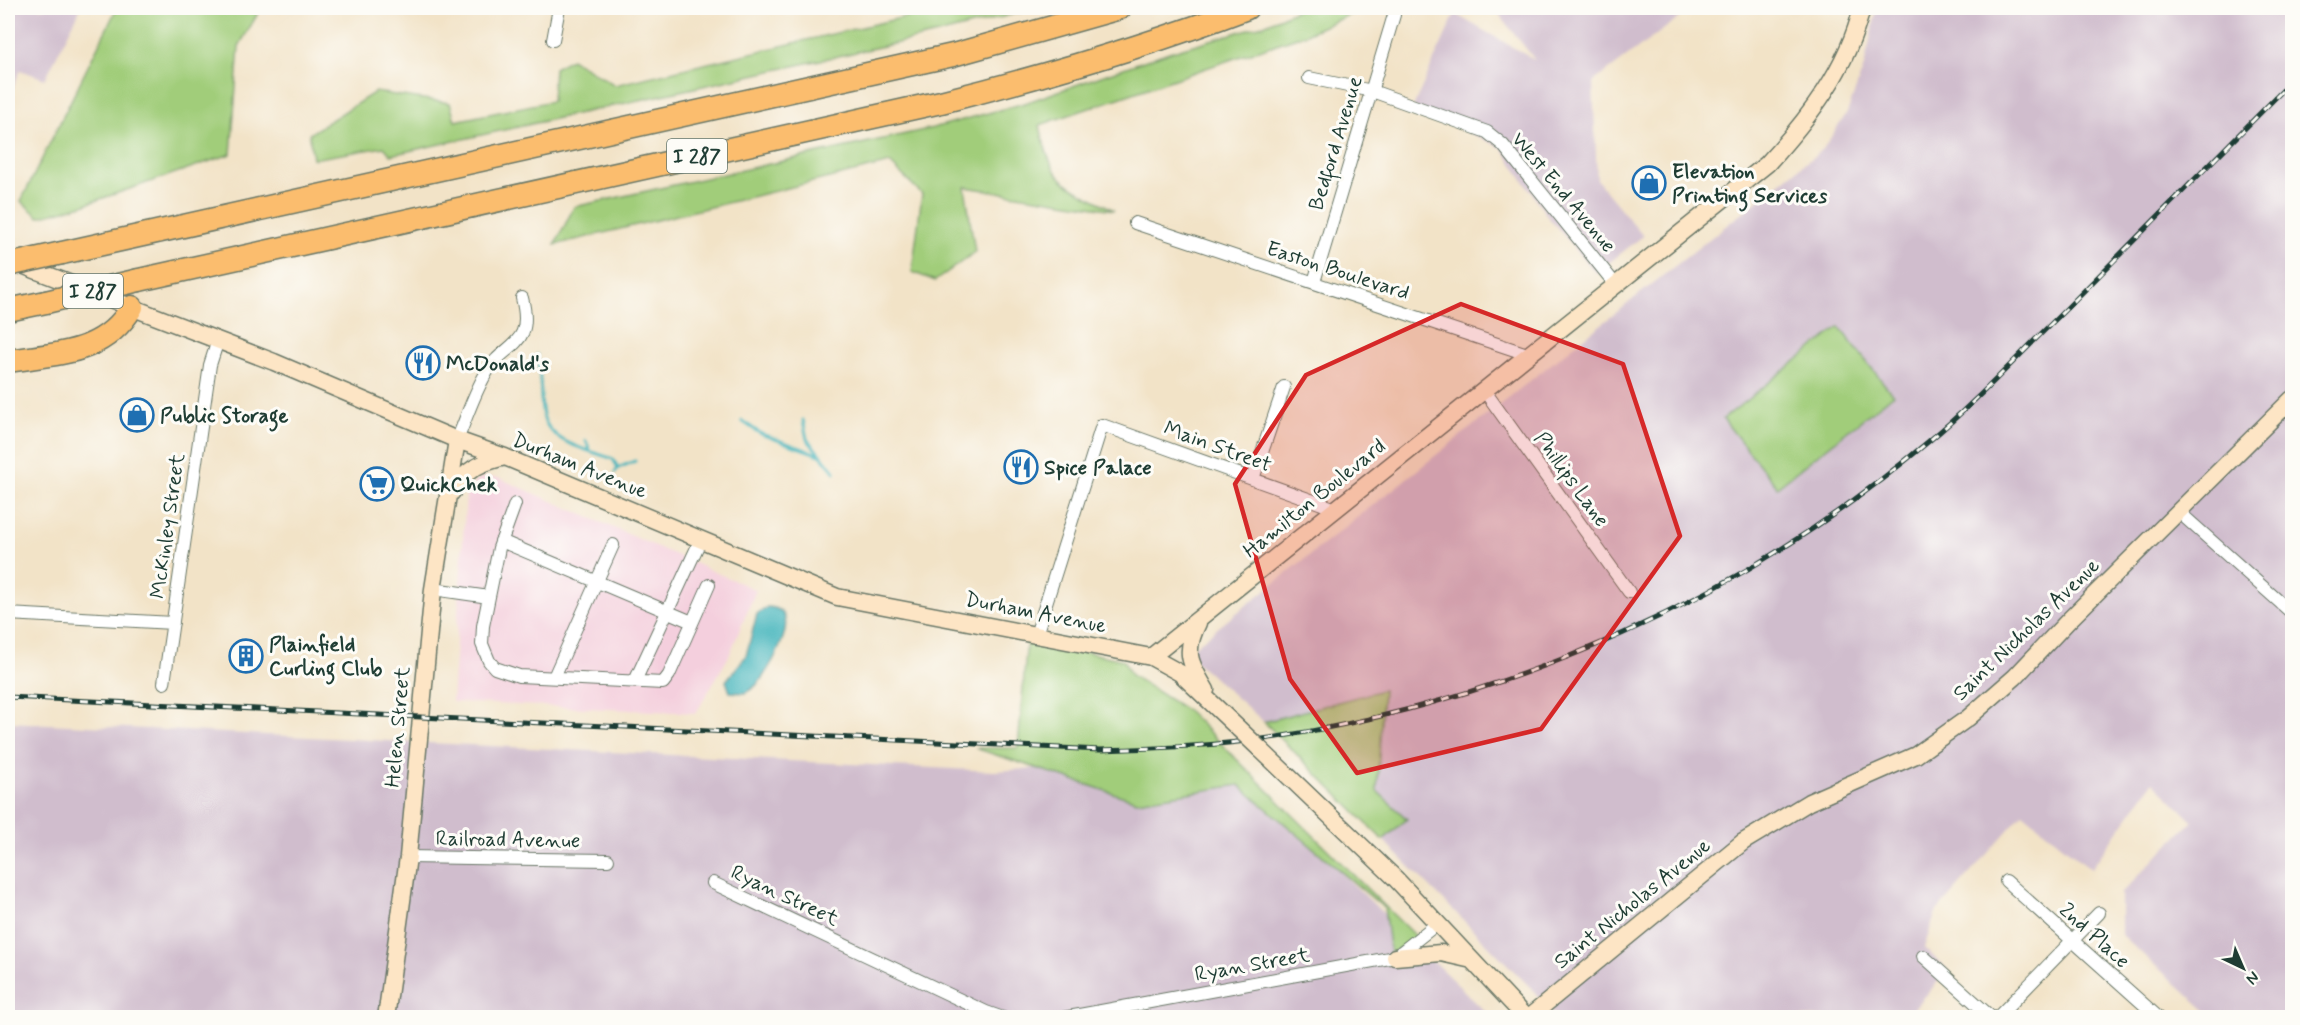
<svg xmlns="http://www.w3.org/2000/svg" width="2300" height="1025" font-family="Mynerve,sans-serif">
<rect width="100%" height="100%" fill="#fdfcf7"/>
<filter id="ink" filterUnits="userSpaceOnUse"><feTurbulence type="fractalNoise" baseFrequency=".0167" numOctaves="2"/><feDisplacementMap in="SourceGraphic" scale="12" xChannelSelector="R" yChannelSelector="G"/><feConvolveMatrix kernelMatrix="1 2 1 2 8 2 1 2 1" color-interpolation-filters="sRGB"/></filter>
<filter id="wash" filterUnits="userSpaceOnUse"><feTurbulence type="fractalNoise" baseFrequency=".008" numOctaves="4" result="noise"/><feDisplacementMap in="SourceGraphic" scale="24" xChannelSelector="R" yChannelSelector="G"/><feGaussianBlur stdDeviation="1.35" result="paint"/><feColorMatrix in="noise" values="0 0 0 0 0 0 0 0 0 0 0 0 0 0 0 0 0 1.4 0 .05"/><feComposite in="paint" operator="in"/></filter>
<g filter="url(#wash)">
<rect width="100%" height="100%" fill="#f2e3c7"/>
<path fill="#f4cfdd" d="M484,477L499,478L756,590L729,656L696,713L452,702L466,495L476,481Z"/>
<path fill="#d0bdcd" d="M8,8H81L45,79L20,70L8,102Z
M1494,8H1679L1683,15L1593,82L1597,180L1643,236L1596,273L1547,216L1502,148L1413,107L1455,14L1535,60Z
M1877,8H2292V1017H2213L2121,935V893L2193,821L2153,782L2091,869L2023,813L1936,912L1924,948L1948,970L1907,1017H1556L1531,988L1383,840L1407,819L1377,791L1382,690L1264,722L1186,653L1823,149L1847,113L1864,67Z
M8,722L994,771L1221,757L1491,1017H8Z"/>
<path fill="#a1cd7a" stroke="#608557" stroke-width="1.5" d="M117,8H261L239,46L231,154L83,205L39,217L21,201Z
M943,8H1037L938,34L391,155L384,147L313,159L309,134L375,92L450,103L455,121L552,101L554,68L571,59L615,85Z
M1301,8H1364L1306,34L1040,125C1051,185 1064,182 1114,210L965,187L975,252L935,281L912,272L922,194L890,163L555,245L574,207L933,128L1025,103L1169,52L1266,24Z
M1839,327L1893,395L1777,487L1723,419Z
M1027,639L1123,660L1131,675L1188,711L1417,938L1390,954L1384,908L1239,785L1137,801L975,748H1018Z
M1383,690L1377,791L1407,819L1383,840L1264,722Z"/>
<path fill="#46b6bd" stroke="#327a78" stroke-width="1.5" d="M767,607C808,608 770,667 760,681C757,686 750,690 745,693L730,692L726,681L746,656L757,614Z"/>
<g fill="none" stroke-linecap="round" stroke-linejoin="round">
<path stroke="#46b6bd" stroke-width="3" d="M537,355C541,373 540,391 542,410C546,444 587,449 613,459L618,468
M803,420L807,439L835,472
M742,421L761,434L820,455
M586,441L590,450
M615,472L618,468L635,461"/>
</g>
</g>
<g filter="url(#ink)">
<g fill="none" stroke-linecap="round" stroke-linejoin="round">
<defs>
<path id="street" d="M553,40L559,8
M1309,78L1372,91L1487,132L1503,145L1615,284
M1135,223L1527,354
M1314,282L1394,15
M1484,390L1629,592
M457,440C466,419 473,396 485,375C503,341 535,349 522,298
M1253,479L1284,387
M515,504L499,548L483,626L482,644L489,661L495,668L519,676L663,683L669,675L709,585
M2179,512L2292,613
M501,541L692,622
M433,589L489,597
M8,614L173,623
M1036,635L1102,425L1336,509
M554,677L613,545
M635,681L701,539
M164,683L210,365L218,340
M408,857L608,860
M2006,881L2159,1018
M713,883L986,1012L1003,1018
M1923,956L1992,1018
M1063,1018L1395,957L1438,923
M1997,1018L2099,913"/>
<path id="secondary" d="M14,262L274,362L457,440L505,457L837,597L1151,657L1180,673L1239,729
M452,492C465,469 480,463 505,457
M1198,623C1183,653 1190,663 1206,690
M1151,657L1767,164C1809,118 1847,69 1862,8
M1260,749L1395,878L1526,1018
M1395,957L1441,953L1472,960
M386,1018L408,857L433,589L457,440
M1528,1018L1743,842L1809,802L1916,755L1968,718L2015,677L2069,620L2292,399"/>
<path id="highway" d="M62,253L953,55L1120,8
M139,280L941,102C1045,76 1147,46 1247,8
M8,310L46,302
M8,361C58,353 104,355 132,307"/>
</defs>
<use href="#street" stroke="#697767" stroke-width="14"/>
<use href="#secondary" stroke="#697767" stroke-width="19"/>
<use href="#highway" stroke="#697767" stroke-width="25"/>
<use href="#street" stroke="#fff" stroke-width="12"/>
<use href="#secondary" stroke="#fde5c5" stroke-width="16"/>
<use href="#highway" stroke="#fbbd6e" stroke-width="22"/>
<defs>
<path id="rail" d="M8,697L1100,750C1159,748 1218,746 1277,737C1516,698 1744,598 1929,441C1975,403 2015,359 2057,318C2136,239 2214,160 2292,81"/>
</defs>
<use href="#rail" stroke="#1f3d34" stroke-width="5"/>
<use href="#rail" stroke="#fdfcf7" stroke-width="3" stroke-dasharray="9" stroke-linecap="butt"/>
<defs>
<path id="secondary-bridge" d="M1239,729L1260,749"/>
<path id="highway-bridge" d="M8,265L62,253
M46,302L139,280"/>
</defs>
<use href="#secondary-bridge" stroke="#697767" stroke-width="19" stroke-linecap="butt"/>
<use href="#highway-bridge" stroke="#697767" stroke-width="25" stroke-linecap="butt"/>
<use href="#secondary-bridge" stroke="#fde5c5" stroke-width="16"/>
<use href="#highway-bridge" stroke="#fbbd6e" stroke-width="22"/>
</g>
</g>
<path fill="#d62828" fill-opacity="0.2" stroke="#d62828" stroke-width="4.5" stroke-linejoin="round" d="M1461,304L1623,364L1680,536L1541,729L1357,773L1290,679L1235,484L1306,375Z"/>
<defs>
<symbol id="shop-ring" viewBox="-11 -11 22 22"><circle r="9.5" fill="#fdfcf7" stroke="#1f6fb2" stroke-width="1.5"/><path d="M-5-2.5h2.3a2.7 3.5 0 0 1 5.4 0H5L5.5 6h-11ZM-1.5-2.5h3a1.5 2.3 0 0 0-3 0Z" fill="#1f6fb2"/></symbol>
<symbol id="restaurant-ring" viewBox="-11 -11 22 22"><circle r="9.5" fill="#fdfcf7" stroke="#1f6fb2" stroke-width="1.5"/><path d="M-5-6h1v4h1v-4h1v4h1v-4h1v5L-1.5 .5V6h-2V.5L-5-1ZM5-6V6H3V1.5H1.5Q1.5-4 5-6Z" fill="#1f6fb2"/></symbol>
<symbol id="supermarket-ring" viewBox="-11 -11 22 22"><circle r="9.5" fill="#fdfcf7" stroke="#1f6fb2" stroke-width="1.5"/><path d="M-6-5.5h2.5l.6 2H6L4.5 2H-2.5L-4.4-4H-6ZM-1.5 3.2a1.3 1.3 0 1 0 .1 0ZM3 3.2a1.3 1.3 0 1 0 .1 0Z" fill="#1f6fb2"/></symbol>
<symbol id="building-ring" viewBox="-11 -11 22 22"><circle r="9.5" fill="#fdfcf7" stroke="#1f6fb2" stroke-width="1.5"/><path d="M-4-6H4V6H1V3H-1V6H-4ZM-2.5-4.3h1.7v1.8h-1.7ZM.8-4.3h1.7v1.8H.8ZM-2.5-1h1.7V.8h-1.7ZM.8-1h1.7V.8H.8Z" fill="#1f6fb2"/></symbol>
</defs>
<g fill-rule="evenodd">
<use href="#shop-ring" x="1630" y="164" width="38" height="38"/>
<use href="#restaurant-ring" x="404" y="344" width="38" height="38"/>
<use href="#shop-ring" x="118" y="396" width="38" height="38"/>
<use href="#restaurant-ring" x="1002" y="448" width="38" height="38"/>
<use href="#supermarket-ring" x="358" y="465" width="38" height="38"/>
<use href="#building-ring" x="227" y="637" width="38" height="38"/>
</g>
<g text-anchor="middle" stroke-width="6" stroke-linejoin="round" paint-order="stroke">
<g fill="#fdfcf7" stroke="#62766e" stroke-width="1.5">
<rect x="667" y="139" width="60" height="34" rx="4.5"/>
<rect x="63" y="274" width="60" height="34" rx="4.5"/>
</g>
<g font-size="20" font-weight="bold" fill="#1f3d34">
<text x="697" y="163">I 287</text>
<text x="93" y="298">I 287</text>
</g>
<g font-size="21" fill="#1f3d34" stroke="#fdfcf7">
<text transform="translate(1335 143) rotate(-73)" y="7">Bedford Avenue</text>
<text transform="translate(1564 192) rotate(50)" y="7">West End Avenue</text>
<text transform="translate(1338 270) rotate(18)" y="7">Easton Boulevard</text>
<text transform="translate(1218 446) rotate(20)" y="7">Main Street</text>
<text transform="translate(580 465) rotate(22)" y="7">Durham Avenue</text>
<text transform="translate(1572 479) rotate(54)" y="7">Phillips Lane</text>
<text transform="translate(1314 498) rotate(-39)" y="7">Hamilton Boulevard</text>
<text transform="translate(167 526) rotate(-82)" y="7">McKinley Street</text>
<text transform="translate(1036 612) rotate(11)" y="7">Durham Avenue</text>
<text transform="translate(2026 629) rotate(-44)" y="7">Saint Nicholas Avenue</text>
<text transform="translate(397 727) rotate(-85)" y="7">Helen Street</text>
<text transform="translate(508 839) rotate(1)" y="7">Railroad Avenue</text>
<text transform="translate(785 895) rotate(25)" y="7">Ryan Street</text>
<text transform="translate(1632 903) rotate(-39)" y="7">Saint Nicholas Avenue</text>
<text transform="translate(2095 935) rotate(42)" y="7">2nd Place</text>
<text transform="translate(1252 964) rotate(-10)" y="7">Ryan Street</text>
</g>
<g font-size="21" font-weight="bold" fill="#1f3d34" stroke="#fdfcf7" text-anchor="start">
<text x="1672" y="178">Elevation<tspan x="1672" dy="24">Printing Services</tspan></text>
<text x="446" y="370">McDonald's</text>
<text x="160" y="422">Public Storage</text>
<text x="1044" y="474">Spice Palace</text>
<text x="400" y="491">QuickChek</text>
<text x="269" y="651">Plainfield<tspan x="269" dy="24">Curling Club</tspan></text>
</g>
</g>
<rect width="2300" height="1025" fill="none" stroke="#fdfcf7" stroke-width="30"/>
<g transform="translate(2243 968) rotate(136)" stroke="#fdfcf7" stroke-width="4.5" paint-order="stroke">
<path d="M0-4.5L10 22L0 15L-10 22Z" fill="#1f3d34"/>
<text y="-9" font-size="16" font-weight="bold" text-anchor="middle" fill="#1f3d34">N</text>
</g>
</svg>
